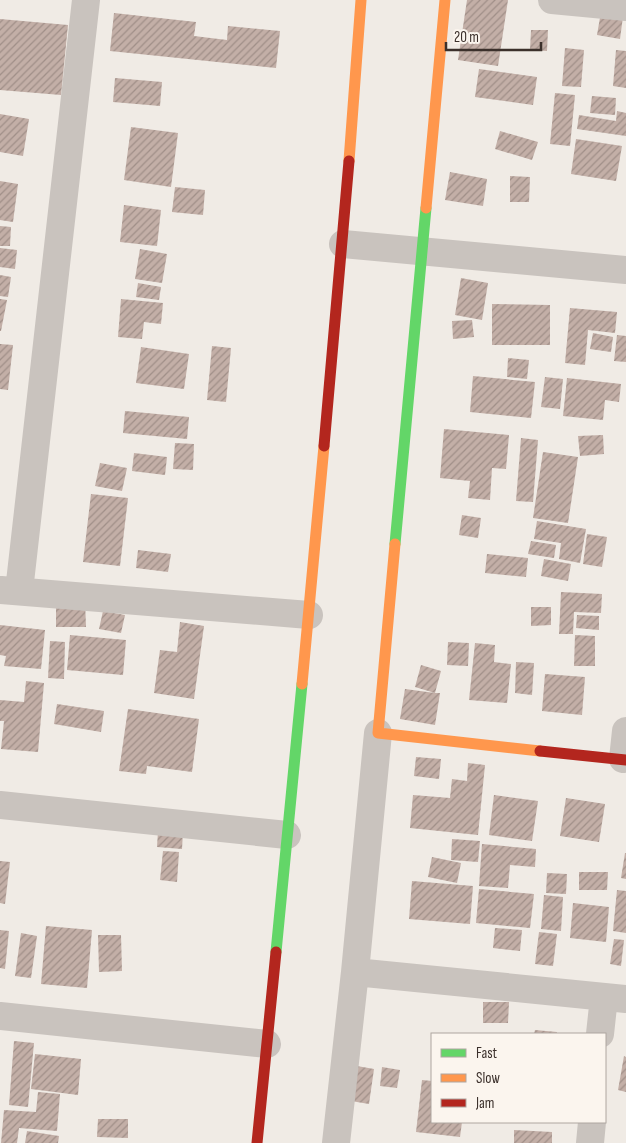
<svg xmlns="http://www.w3.org/2000/svg" width="626" height="1143" font-family="'Sofia Sans Condensed',sans-serif">
<defs>
<pattern id="building-hatch" width="6" height="6" patternUnits="userSpaceOnUse" patternTransform="scale(1.25)"><rect width="6" height="6" fill="#c3afa7"/><path d="M-1 1l2-2M0 6l6-6M5 7l2-2" fill="none" stroke="#a08f88"/></pattern>
</defs>
<rect width="100%" height="100%" fill="#f0ebe5"/>
<path fill="url(#building-hatch)" d="M467,0H508L498,66L458,60Z
M602,6L624,9L620,39L597,35Z
M114,13L196,22L194,36L227,40L228,26L280,31L276,68L110,51Z
M0,19L68,25L61,95L0,90Z
M531,30H548L547,51L530,50Z
M565,48L584,50L581,87L562,86Z
M616,50L626,51V88L613,86Z
M479,69L537,77L533,105L475,97Z
M115,78L162,82L160,106L113,102Z
M555,93L575,95L570,146L550,144Z
M592,96L616,98L615,115L590,113Z
M617,111L626,113V136L577,129L579,115L616,121Z
M0,114L29,119L23,156L0,152Z
M131,127L178,133L171,187L124,180Z
M500,131L538,142L532,160L495,149Z
M576,139L622,146L616,181L571,174Z
M450,172L487,179L483,206L445,200Z
M510,176L530,177L529,202H510Z
M0,181L18,184L13,222L0,220Z
M175,187L205,190L203,215L172,212Z
M124,205L161,210L157,246L120,242Z
M0,226L11,227L10,246H0Z
M0,248L17,250L15,269L0,267Z
M140,249L167,254L162,283L135,279Z
M0,275L11,277L8,297L0,296Z
M461,278L488,283L482,320L455,315Z
M138,283L161,287L159,300L136,297Z
M0,299L7,300L1,331H0Z
M121,299L163,303L161,324L144,322L142,339L118,337Z
M492,304L550,305V345H492Z
M570,308L617,312L615,333L588,330L585,365L565,363Z
M472,320L474,337L453,339L452,321Z
M593,333L613,337L611,352L590,349Z
M617,335L626,336V362L614,361Z
M0,344L13,345L8,390L0,389Z
M212,346L231,348L226,402L207,400Z
M141,347L189,354L184,389L136,383Z
M508,358L529,360L527,379L507,377Z
M473,376L535,382L531,418L470,412Z
M545,377L563,379L560,409L541,407Z
M567,378L621,384L619,402L605,400L603,420L563,416Z
M125,411L189,417L187,439L123,433Z
M444,429L509,435L506,469L492,468L490,500L468,498L470,481L440,478Z
M603,435L604,454L580,456L578,436Z
M521,438L538,440L533,502L516,501Z
M175,443L194,444L193,470L173,469Z
M543,452L578,457L568,523L533,518Z
M134,453L167,457L165,475L132,471Z
M100,463L127,468L122,491L95,486Z
M91,494L128,498L120,566L83,562Z
M462,515L481,518L478,538L459,535Z
M537,521L586,529L580,563L559,559L561,543L534,539Z
M587,534L607,537L602,567L583,564Z
M531,541L556,545L554,558L528,554Z
M138,550L171,554L168,572L136,568Z
M487,554L528,558L526,577L485,573Z
M544,559L571,564L568,581L541,576Z
M561,592L602,594L601,613L574,612L573,634H559Z
M56,600H85L86,627H56Z
M531,607H551V625L531,626Z
M103,611L125,615L121,633L99,629Z
M577,615L599,616V630L576,628Z
M180,622L204,626L194,699L154,693L160,650L177,652Z
M0,625L45,630L41,669L4,666L6,656L0,655Z
M70,635L126,640L123,675L67,670Z
M575,635L595,636V666H574Z
M50,641L65,642L64,679L48,678Z
M448,642L469,643L468,666L447,665Z
M475,643L495,645L494,662L511,664L507,703L469,700Z
M516,662L534,663L532,695L515,693Z
M421,665L441,671L435,693H440L435,725L400,719L405,689L435,693L415,687Z
M545,674L585,677L582,715L542,711Z
M26,681L44,683L38,752L1,749L4,721H0V700L24,702Z
M57,704L104,711L101,732L54,724Z
M128,709L199,719L192,772L147,766L146,774L119,771Z
M416,757L441,759L439,779L414,776Z
M468,763L485,765L478,835L410,828L413,795L450,798L452,779L467,781Z
M494,795L538,801L532,841L489,835Z
M566,798L605,804L599,842L560,836Z
M158,831L183,832L182,849L157,847Z
M452,839L480,841L478,862L451,860Z
M482,844L536,849L535,867L510,865L508,888L479,886Z
M163,851L179,852L177,882L160,880Z
M625,853H626V879L621,878Z
M432,857L461,863L457,883L428,877Z
M0,861L10,862L5,904L0,903Z
M579,872H608L607,890H579Z
M547,873L567,874L566,894L546,893Z
M412,881L473,886L470,924L409,919Z
M479,889L534,894L530,928L476,923Z
M617,890L626,891V933L613,931Z
M544,895L563,897L561,931L541,929Z
M573,903L609,907L606,942L570,938Z
M46,926L92,930L87,988L41,984Z
M495,928L522,930L520,951L493,948Z
M0,930L9,931L5,969L0,968Z
M539,932L557,934L553,966L535,964Z
M21,933L37,936L31,978L15,976Z
M98,935H121L122,971L99,972Z
M614,939L624,940L621,966L610,964Z
M483,1002H509L508,1023H483Z
M535,1030L557,1032L556,1034H534Z
M14,1041L34,1043L28,1107L9,1105Z
M35,1054L81,1059L78,1095L31,1089Z
M624,1056L626,1057V1092L618,1090Z
M357,1066L374,1069L369,1104L351,1101Z
M382,1067L400,1070L397,1088L380,1086Z
M422,1080L432,1081V1122H462L460,1137L416,1132Z
M38,1092L60,1094L57,1131L19,1128L17,1143H1L4,1110L36,1112Z
M98,1119H128V1138L97,1137Z
M514,1130L552,1132V1143H514Z
M27,1131L59,1136L58,1143H25Z"/>
<g fill="none" stroke-linecap="round" stroke-linejoin="round">
<path stroke="#c9c3be" stroke-width="28" d="M552,0L626,7
M343,244L626,270
M1,590L309,615
M19,591L86,0
M378,733L355,972L626,999
M623,759L626,731
M0,805L287,835
M0,1016L267,1044
M600,1034L604,997
M336,1143L355,972
M590,1143L592,1122"/>
<path stroke="#63d668" stroke-width="11" d="M395,544L426,208
M276,952L302,684"/>
<path stroke="#ff974d" stroke-width="11" d="M349,161L361,0
M426,208L445,0
M395,544L378,733L540,751
M302,684L324,446"/>
<path stroke="#b3261e" stroke-width="11" d="M324,446L349,161
M540,751L626,760
M257,1143L276,952"/>
</g>
<rect x="431" y="1033" width="175" height="90" fill="#fbf5ee" stroke="#aea6a0"/>
<rect x="441" y="1049" width="25" height="8" fill="#63d668" stroke="#aea6a0"/>
<text x="476" y="1058" font-size="15" fill="#3b302b">Fast</text>
<rect x="441" y="1074" width="25" height="8" fill="#ff974d" stroke="#aea6a0"/>
<text x="476" y="1083" font-size="15" fill="#3b302b">Slow</text>
<rect x="441" y="1099" width="25" height="8" fill="#b3261e" stroke="#aea6a0"/>
<text x="476" y="1108" font-size="15" fill="#3b302b">Jam</text>
<path d="M446 42v8h95v-8" fill="none" stroke="#3b302b" stroke-width="2.5"/>
<text x="454" y="42" font-size="15" fill="#3b302b" stroke="#fbf5ee" stroke-width="4" paint-order="stroke">20 m</text>
</svg>
